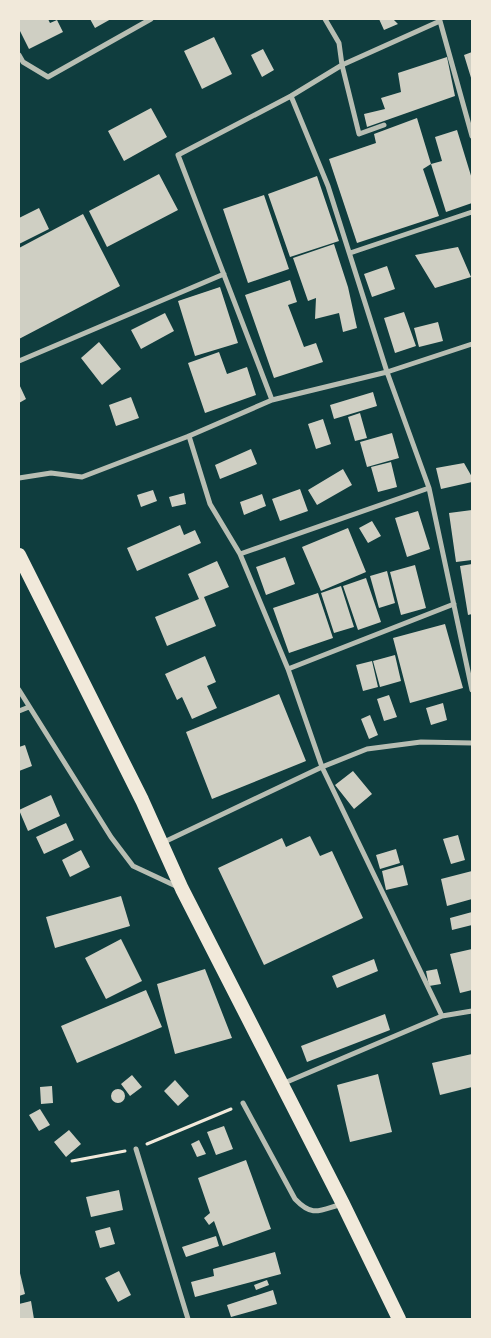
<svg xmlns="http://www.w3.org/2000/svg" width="491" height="1338" font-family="'Fira Sans',sans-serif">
<rect width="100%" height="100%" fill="#0f3d3e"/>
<path fill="#cfcfc3" d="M19,19H48L50,23L57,20L63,32L29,49L19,29Z
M90,19H111L95,28Z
M379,19H393L398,24L384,30Z
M214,37L232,74L202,89L184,51Z
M263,49L274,70L262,77L251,55Z
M472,52V81L464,55Z
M447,57L455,96L367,127L364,114L385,109L381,98L401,92L398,73Z
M151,108L167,137L124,161L108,131Z
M417,118L431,164L423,169L439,216L357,243L329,159L376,143L374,134Z
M457,130L472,179V203L446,212L431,164L442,161L435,137Z
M159,174L178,210L107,247L89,211Z
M317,176L339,241L290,257L268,194Z
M264,195L289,269L248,283L223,209Z
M39,208L49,229L19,244V218Z
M83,214L120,286L19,339V248Z
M334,244L348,287L357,328L343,332L339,313L315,319L316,298L308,301L293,258Z
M458,247L471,277L435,288L415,255Z
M387,266L395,289L372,297L364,274Z
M290,280L297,302L288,305L304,347L316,343L323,362L274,378L245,295Z
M220,287L238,343L195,356L178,301Z
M404,312L416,346L395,353L384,318Z
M165,313L174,331L141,349L131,330Z
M438,322L443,341L419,347L414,328Z
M99,342L121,369L102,385L81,358Z
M219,352L227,374L247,367L256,395L205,413L188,363Z
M19,384L26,399L19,403Z
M373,392L377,406L334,419L330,405Z
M131,397L139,418L116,426L109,405Z
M360,413L367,438L355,441L348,417Z
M323,419L331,444L316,449L308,424Z
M392,433L399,458L367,467L360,442Z
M251,449L257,464L220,479L215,465Z
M391,462L397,487L378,492L371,467Z
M464,463L472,477V482L441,489L436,468Z
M343,469L352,485L317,505L308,490Z
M300,489L308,511L280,521L272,499Z
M153,490L157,501L141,507L137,495Z
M184,493L186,504L172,507L169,497Z
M262,494L266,506L244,515L240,502Z
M472,510V560L456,562L449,513Z
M418,511L430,549L407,557L395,518Z
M372,521L381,536L368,543L359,528Z
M180,525L184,535L195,530L201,543L137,571L127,548Z
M348,528L366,572L321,591L302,547Z
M285,557L295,584L266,595L256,567Z
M217,561L229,587L204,597L216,626L167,646L155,617L199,599L188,574Z
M472,564V614L468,615L460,566Z
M415,565L426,608L401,615L390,572Z
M387,571L395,603L379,608L370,576Z
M366,578L381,622L358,630L343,586Z
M341,586L354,627L334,633L321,593Z
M318,593L333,638L289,653L273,608Z
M445,624L463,688L410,703L393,638Z
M395,655L401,681L380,687L373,661Z
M205,656L216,682L207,686L217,708L192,719L182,697L177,700L165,674Z
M372,661L378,687L363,691L356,665Z
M279,694L306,761L212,799L186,732Z
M389,695L397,717L384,721L377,699Z
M443,703L447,720L431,725L426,708Z
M370,715L378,735L369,739L361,719Z
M25,745L32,766L19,771V747Z
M353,771L372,794L354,809L335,785Z
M51,795L60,816L28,831L19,810Z
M66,823L74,840L44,854L36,837Z
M458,835L465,860L451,864L443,839Z
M310,836L320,856L332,851L363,918L264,965L218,868L282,838L286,847Z
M396,849L400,863L380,869L376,855Z
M81,850L90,867L70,877L62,860Z
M403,865L408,885L386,890L382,871Z
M472,871V899L447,906L441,879Z
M121,896L130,926L55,948L46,917Z
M472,912V925L452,930L450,918Z
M121,939L142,981L106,999L85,958Z
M472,949V990L460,993L450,954Z
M374,959L378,971L337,988L332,976Z
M205,969L232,1038L175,1054L157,984Z
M437,969L441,984L429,986L426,971Z
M146,990L162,1027L77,1063L61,1026Z
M385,1014L390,1030L307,1062L301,1046Z
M472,1054V1087L440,1095L432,1063Z
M378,1074L392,1132L350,1142L337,1085Z
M132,1075L142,1087L130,1096L121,1084Z
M175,1080L189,1096L178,1106L164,1091Z
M52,1086L53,1103L41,1104L40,1087Z
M111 1096a7 7 0 1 1 14 0a7 7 0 1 1-14 0Z
M40,1109L50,1125L39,1131L29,1115Z
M224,1126L233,1149L216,1155L207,1132Z
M69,1130L81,1144L66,1157L54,1142Z
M199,1140L206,1154L197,1157L191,1144Z
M246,1160L271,1229L223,1246L214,1221L209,1225L204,1218L210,1213L198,1178Z
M119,1190L123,1210L91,1217L86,1197Z
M110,1227L115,1244L100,1248L95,1231Z
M216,1236L219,1246L186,1257L182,1247Z
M275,1252L281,1274L195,1297L191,1282L214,1276L213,1269Z
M19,1269L25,1294L19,1296Z
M119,1271L131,1295L118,1302L105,1278Z
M267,1280L269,1285L256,1290L254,1285Z
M273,1290L277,1304L231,1317L227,1305Z
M31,1301L34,1319H19V1304Z"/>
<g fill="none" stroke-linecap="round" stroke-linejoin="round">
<path stroke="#f1e9da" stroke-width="3" d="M147,1144L231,1109
M72,1161L125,1151"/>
<path stroke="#b8beb3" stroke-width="5" d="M325,19L339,43L342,65L359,134L384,125
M19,55L23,62L48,77L151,19
M291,96L328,186L387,372L429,488L472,690
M350,253L472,212
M19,361L224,274
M272,400L178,155L291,96L342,65L440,21L472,136
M189,436L210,504L240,554L288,669L322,767L442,1016
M19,478L51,473L82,477L189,436L272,400L387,372L472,344
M240,554L429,488
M288,669L454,604
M19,690L111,837L133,866L178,887
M19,711L29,707
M162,843L322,767L367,749L421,742L472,743
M282,1084L442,1016L472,1011
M243,1103L295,1199C313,1218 320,1210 342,1204
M136,1149L188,1319"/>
<path stroke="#f1e9da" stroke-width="14" d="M19,555L142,800L182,889L343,1204L399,1319"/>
</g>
<rect width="491" height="1338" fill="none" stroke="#f1e9da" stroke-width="40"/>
</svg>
